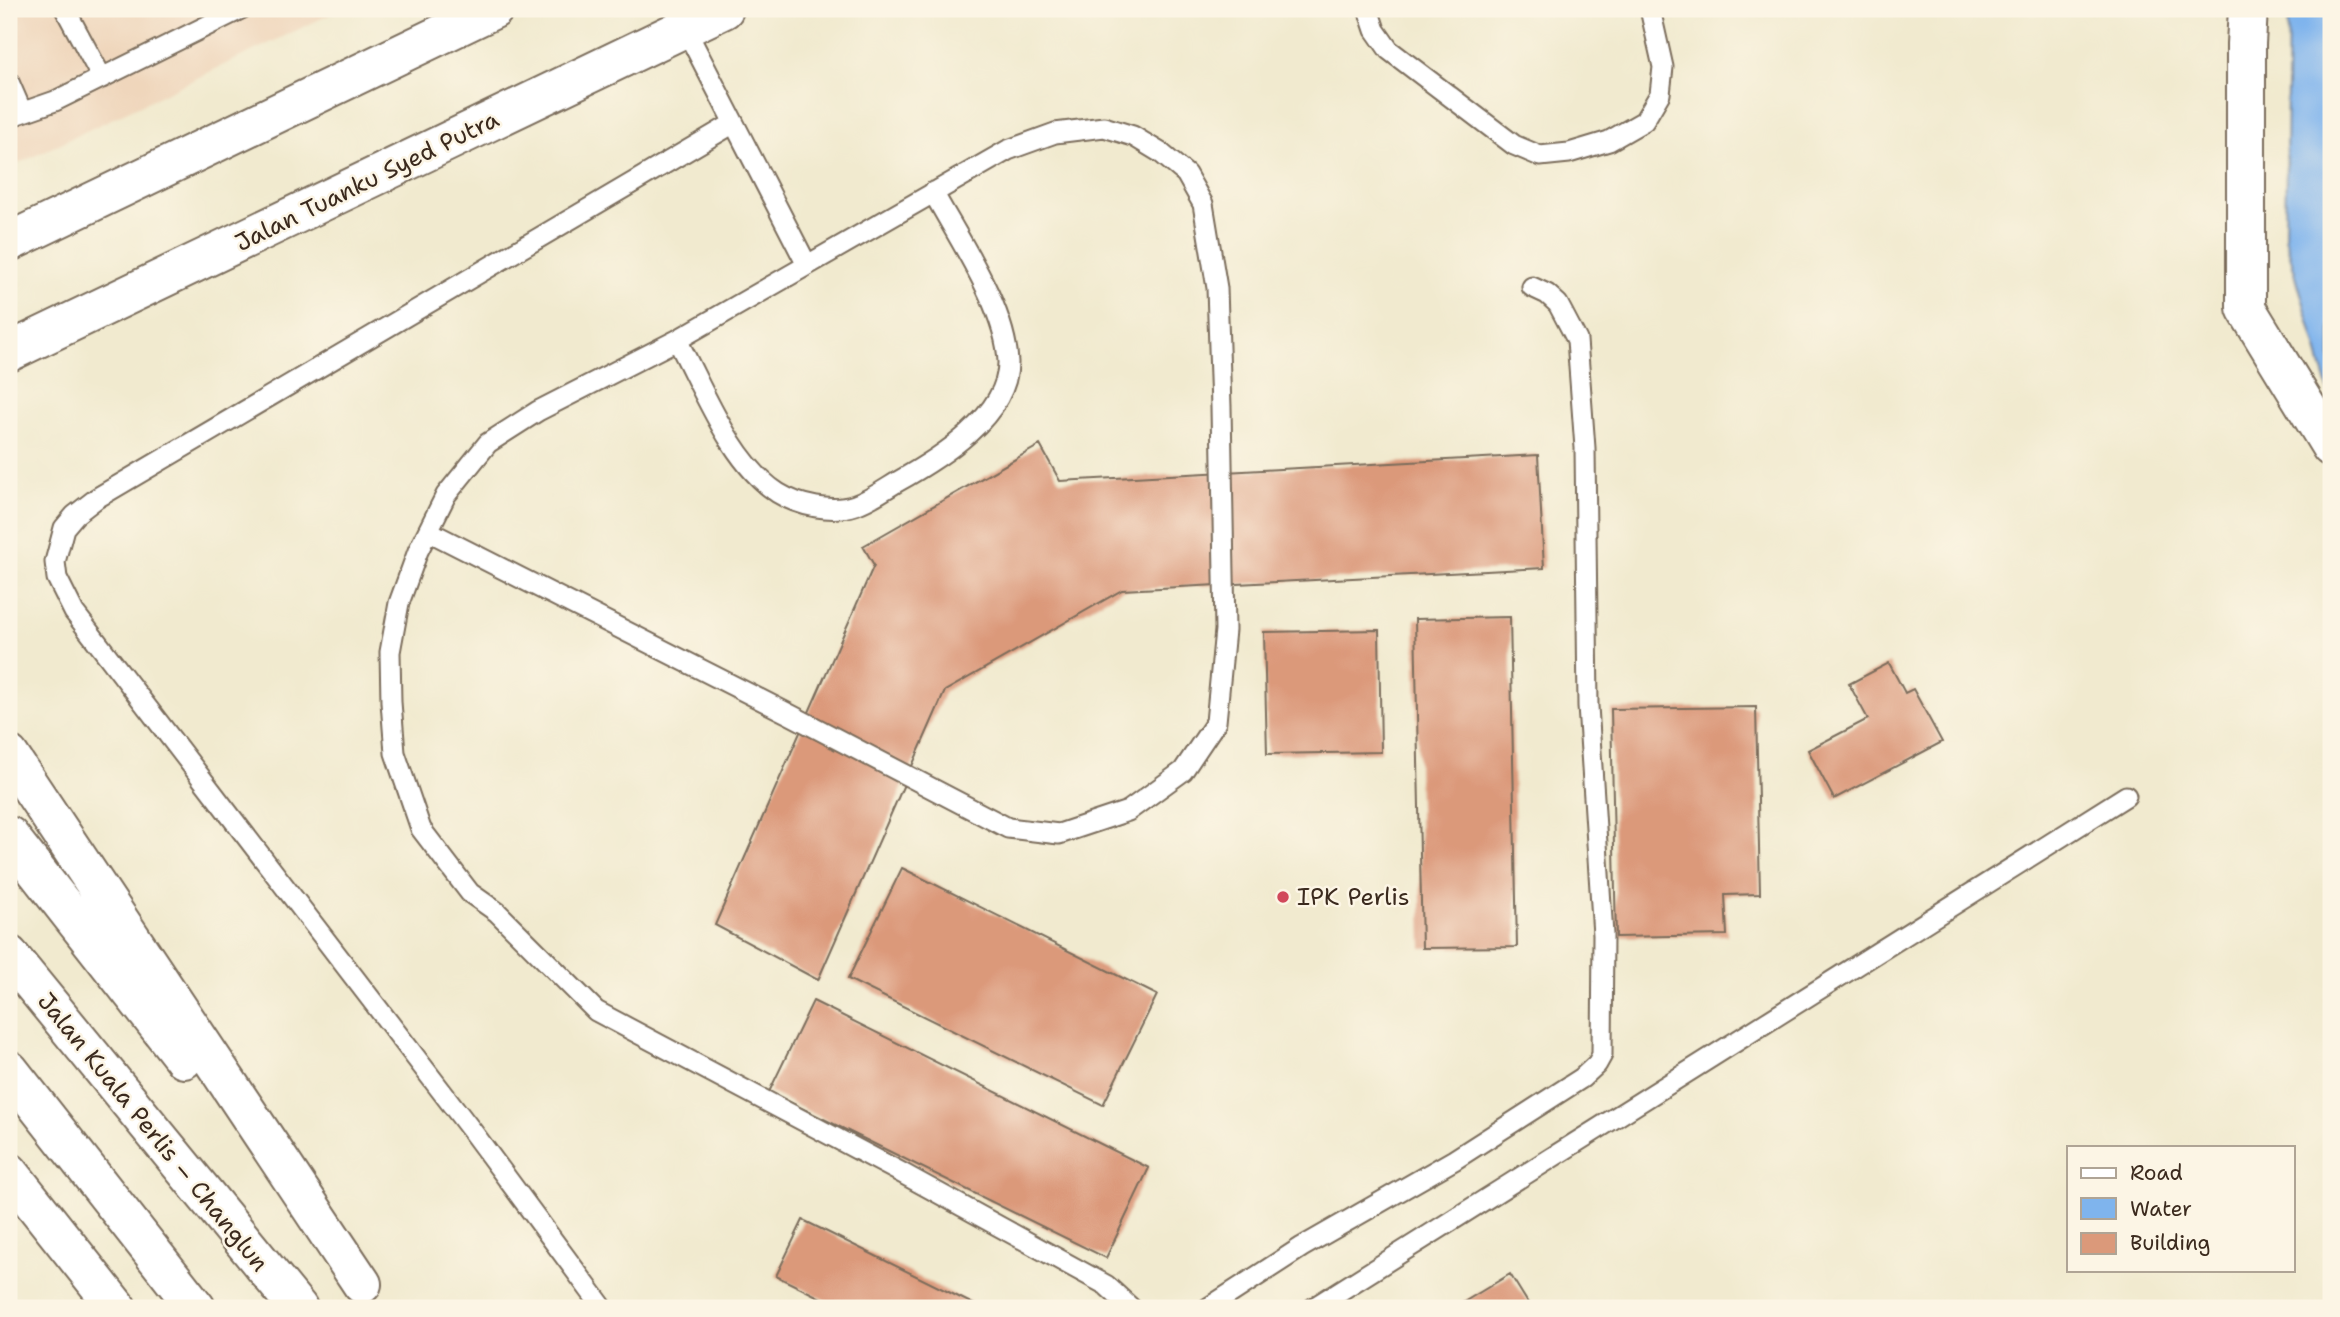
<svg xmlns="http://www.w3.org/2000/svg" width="2340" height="1317" font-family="'Shantell Sans',sans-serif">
<rect width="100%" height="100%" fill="#fcf5e5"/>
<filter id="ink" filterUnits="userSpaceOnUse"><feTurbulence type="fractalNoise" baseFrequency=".0143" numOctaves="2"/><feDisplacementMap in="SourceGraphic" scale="14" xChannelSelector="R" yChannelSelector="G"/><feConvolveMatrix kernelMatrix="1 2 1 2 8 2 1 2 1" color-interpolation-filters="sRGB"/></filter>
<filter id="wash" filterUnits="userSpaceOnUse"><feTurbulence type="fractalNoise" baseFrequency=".00686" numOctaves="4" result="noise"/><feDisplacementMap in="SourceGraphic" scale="28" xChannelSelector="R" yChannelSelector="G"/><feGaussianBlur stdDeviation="1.57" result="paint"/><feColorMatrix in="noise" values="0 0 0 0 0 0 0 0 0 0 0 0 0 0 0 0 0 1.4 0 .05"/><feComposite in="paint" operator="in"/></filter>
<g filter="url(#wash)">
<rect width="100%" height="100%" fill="#f1eacf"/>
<path fill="#efd6bb" d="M9,9H341L9,168Z"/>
<path fill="#7fb4ed" stroke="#5d6f86" stroke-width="2" d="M2288,9H2331V399L2285,237Z"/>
<g id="blocks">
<path fill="#db997a" d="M1040,445L1060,481L1538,455L1544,568L1122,590L945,691L818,980L715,925L874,565L863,546Z
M1510,617L1517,947L1422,948L1415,619Z
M1379,630L1381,752L1267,754L1264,632Z
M1889,663L1905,693L1913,689L1942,742L1834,799L1808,750L1868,719L1849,684Z
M1756,707L1760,894L1725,895L1727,935L1616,937L1611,709Z
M902,868L1157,995L1103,1105L848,979Z
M813,1001L1149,1168L1106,1258L769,1092Z
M803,1220L981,1308H841L776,1276Z
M1510,1274L1531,1308H1454Z"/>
</g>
</g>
<g filter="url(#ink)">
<use href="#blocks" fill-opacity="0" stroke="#7b6d5c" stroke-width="2"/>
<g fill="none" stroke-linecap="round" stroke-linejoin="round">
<defs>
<path id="lane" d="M65,9L102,78
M1368,9L1375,30L1389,50L1514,145L1540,156L1569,153L1609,141L1644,121L1660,94L1663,67L1650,9
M685,28L807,265
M9,82L22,112
M9,117L55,101L241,9
M677,340C703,388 731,463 778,493C799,506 832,513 855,505C870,500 884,490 897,482C938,459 1009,416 1008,362C1006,308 959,240 933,192
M428,531L791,715L1008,828L1059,834L1128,811L1183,771L1216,722L1225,630L1221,407L1217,288L1203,204L1186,174L1161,153L1133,136L1104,127L1055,133L1008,150L677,340L538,411L488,443L446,495L418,551L399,603L390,652L391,702L395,753L421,829L470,893L497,912L596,1011L900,1172L1106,1285L1131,1308
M603,1308L472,1131L74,612L57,578L55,562L64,528L75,515L97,498L734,123
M1208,1308L1302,1247L1454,1160L1582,1078L1597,1064L1602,1055L1603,935L1588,706L1585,448L1577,340L1558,304L1547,294L1532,287
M1313,1308L2126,796"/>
<path id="street" d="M2248,9L2246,44V308L2331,447"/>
<path id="primary" d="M9,242L494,9
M9,352L724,9"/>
<path id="highway" d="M9,755L362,1284
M9,836L184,1059
M9,955L298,1308
M9,1070L196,1308
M9,1172L117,1308"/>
</defs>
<use href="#lane" stroke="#7b6d5c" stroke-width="23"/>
<use href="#street" stroke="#7b6d5c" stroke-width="42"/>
<use href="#primary" stroke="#7b6d5c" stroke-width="42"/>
<use href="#highway" stroke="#7b6d5c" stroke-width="42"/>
<use href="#lane" stroke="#fff" stroke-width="19"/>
<use href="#street" stroke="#fff" stroke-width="38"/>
<use href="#primary" stroke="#fff" stroke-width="38"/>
<use href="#highway" stroke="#fff" stroke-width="38"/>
</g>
</g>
<circle fill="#d1495b" stroke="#fcf5e5" stroke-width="2.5" cx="1283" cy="897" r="7"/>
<g text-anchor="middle" stroke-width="5" stroke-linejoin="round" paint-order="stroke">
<g font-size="24" fill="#3b2a1e" stroke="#fcf5e5">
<text transform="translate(367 181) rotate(-26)" y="8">Jalan Tuanku Syed Putra</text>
<text transform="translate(153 1132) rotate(51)" y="8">Jalan Kuala Perlis – Changlun</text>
</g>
<g font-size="24" fill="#3b2a1e" stroke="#fcf5e5" text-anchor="start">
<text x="1297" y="905">IPK Perlis</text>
</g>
</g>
<rect width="2340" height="1317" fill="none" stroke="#fcf5e5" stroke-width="35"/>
<rect x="2067" y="1146" width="228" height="126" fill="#fcf5e5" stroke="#afa495" stroke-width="2"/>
<rect x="2081" y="1168" width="35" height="10" fill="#ffffff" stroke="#afa495" stroke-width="2"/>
<text x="2130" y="1180" font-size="21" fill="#3b2a1e">Road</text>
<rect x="2081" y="1198" width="35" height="21" fill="#7fb4ed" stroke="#afa495" stroke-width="2"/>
<text x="2130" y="1216" font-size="21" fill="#3b2a1e">Water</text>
<rect x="2081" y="1233" width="35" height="21" fill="#db997a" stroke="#afa495" stroke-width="2"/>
<text x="2130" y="1250" font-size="21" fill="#3b2a1e">Building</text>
</svg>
